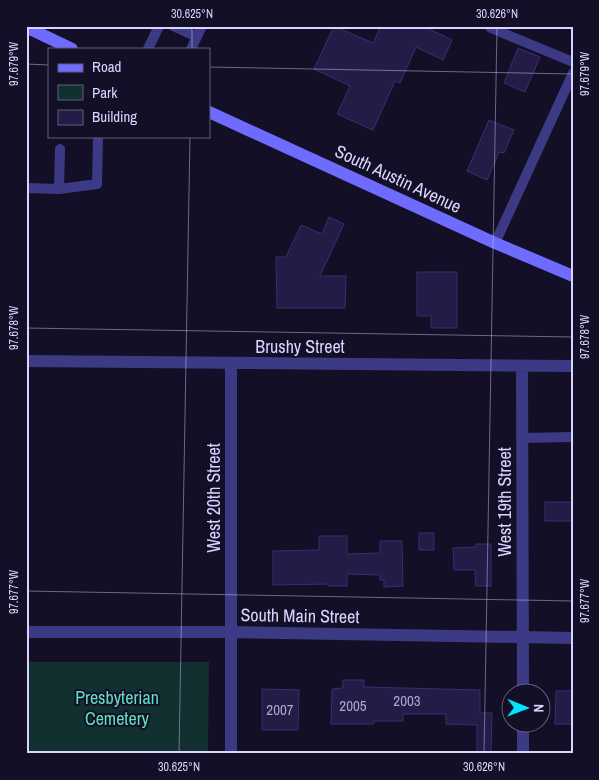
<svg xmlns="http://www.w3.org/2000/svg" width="599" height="780" font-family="'Archivo Narrow',sans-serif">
<rect width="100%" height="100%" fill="#130f26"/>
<path fill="#12302f" d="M26,662H209L208,754H26Z"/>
<path fill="#241b47" stroke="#3b2d73" d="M334,26L373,43L381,26H423L452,40L443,60L416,47L400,83L395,81L373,130L337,114L350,86L314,69Z
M518,48L540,57L525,92L504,83Z
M489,120L514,130L504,153L499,152L487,180L467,171Z
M329,217L344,224L320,276H346L345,308H277L276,257H286L301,225L322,234Z
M417,272H457V328H431V316H417Z
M545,502H573V521H545Z
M419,533H434V550H419Z
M319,536H347V554L380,553V541H402L403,586L384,587V580H380V575L347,574V586H328V584L273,585V551L319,550Z
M476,544H491V586H476L475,570H454L453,548L476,547Z
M343,680H364V687L480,690V713H492L491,754H477V725L446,724V714H403V721H374V724H331L332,689L343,688Z
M262,689L299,690L298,730H262Z
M556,691H573V724H555Z"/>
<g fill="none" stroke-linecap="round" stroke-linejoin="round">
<path stroke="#3d3a85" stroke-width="10" d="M173,26L197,37
M491,28L573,62
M148,49L159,26
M191,49L202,26
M60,149L59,189L97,184L98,136
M26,188L59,189
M495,243L573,73
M523,438L573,437"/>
<path stroke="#3d3a85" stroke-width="12" d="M26,361L573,366
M522,366L523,692
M26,632H231L573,638
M231,754V364
M523,754V722"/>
<path stroke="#6f6bff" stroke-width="12" d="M26,27L72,49
M209,112L495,243L573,276"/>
</g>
<path fill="none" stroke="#d9d4ff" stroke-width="1" stroke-opacity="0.45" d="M192,49V26M26,64L49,65M209,67L573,74M26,328L573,337M26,591L573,601M179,754L190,136M484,754L497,26"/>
<g text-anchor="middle" stroke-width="4" stroke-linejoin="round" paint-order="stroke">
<g font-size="15" fill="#aca6d1">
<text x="407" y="706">2003</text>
<text x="353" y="711">2005</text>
<text x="280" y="715">2007</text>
</g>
<g font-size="18" fill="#d9d4ff" stroke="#130f26">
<text transform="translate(398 179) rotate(25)" y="6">South Austin Avenue</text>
<text x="300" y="353">Brushy Street</text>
<text transform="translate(214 498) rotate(-90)" y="6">West 20th Street</text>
<text transform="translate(505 502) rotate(-90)" y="6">West 19th Street</text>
<text transform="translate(300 616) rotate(1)" y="6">South Main Street</text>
</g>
<g font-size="18" fill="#5fe0c0" stroke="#130f26">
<text x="117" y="704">Presbyterian<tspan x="117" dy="21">Cemetery</tspan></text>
</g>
</g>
<rect width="599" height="780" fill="none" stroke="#130f26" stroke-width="55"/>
<rect x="48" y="48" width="162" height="90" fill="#130f26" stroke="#625e7d"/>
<rect x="58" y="64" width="25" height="8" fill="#6f6bff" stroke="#625e7d"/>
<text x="92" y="72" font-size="15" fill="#d9d4ff">Road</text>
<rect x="58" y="85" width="25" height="15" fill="#12302f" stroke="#625e7d"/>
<text x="92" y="98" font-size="15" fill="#d9d4ff">Park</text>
<rect x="58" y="110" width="25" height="15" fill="#241b47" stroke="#625e7d"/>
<text x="92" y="122" font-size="15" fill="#d9d4ff">Building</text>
<g transform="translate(526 708) rotate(91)"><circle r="24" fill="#130f26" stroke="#625e7d"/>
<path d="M0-4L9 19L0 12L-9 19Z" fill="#00e5ff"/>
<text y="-8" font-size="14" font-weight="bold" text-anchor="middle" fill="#d9d4ff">N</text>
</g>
<rect x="28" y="28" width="544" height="724" fill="none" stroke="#d9d4ff" stroke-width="2"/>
<g font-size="12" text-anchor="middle" fill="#d9d4ff">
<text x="192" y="18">30.625°N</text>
<text x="497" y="18">30.626°N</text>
<text transform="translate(14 64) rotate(-90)" y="4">97.679°W</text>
<text transform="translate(585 74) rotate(-90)" y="4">97.679°W</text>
<text transform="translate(14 328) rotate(-90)" y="4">97.678°W</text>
<text transform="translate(585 337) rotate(-90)" y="4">97.678°W</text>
<text transform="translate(14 592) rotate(-90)" y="4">97.677°W</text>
<text transform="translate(585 601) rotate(-90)" y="4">97.677°W</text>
<text x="179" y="771">30.625°N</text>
<text x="484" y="771">30.626°N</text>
</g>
</svg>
